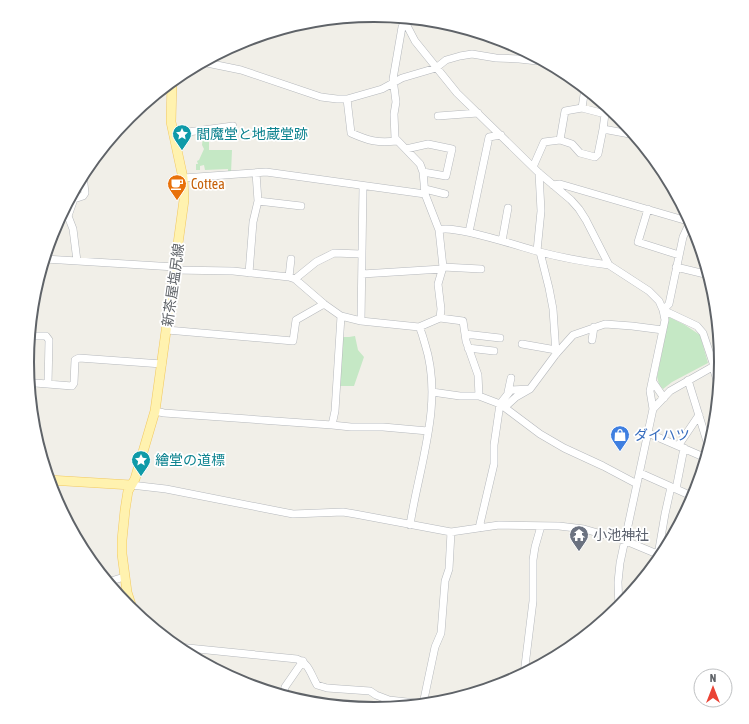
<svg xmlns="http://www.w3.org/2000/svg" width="749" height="724" font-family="'Asap Condensed','Noto Sans JP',sans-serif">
<rect width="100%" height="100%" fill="#f1efe8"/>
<path fill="#c5e8c5" d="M203,137H209V150H232L231,173L228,172V169L205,170L204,165L200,166V170H196V164H198L197,161L199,160L204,149L202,145Z
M669,317L685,325L700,335L708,363L672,382L663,389L659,384L657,377Z
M355,336L358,350L364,357L354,386H338L341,337H349Z"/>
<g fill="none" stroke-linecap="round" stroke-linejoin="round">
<defs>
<path id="minor" d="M403,18L415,41L457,93L539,173L571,200L579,209L586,220L609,265L649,291L659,301L663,310L665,320L650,391L653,409L620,563L618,582L619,608
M405,21L402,27L393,79L396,102L394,114L395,138L420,164L423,172L425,194L439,230L443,267L438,284L441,309L440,318
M202,62L241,70L321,97L337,99H347L382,89L402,78L436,68L446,60L460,56L472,54L496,58L519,59L547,62
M347,99L351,133C369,141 377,143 397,141
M582,108L585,88
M438,116L478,113
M173,134L233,126
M560,140L572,144L580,153L595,157L598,154L603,129
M406,149L428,144L452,149L446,176L423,172
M533,167L544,142L560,140L565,111L582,108L605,114L603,129L635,135
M183,178L266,172L425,194
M553,185L560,184L691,222
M425,189L445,194
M258,201L301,206
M648,209L638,242L679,255
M439,230C453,224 521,247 540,252C563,258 585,262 609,265
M469,232L489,137L501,135
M502,241L508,208
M537,251L541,211L539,173
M540,252L549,288L553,309L556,354
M45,259L175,267
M77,261L73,229L68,216L74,199L83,196L85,193L83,175
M443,267L481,269
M676,267L709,275
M174,270L233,271L289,277L295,279L324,304L341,316L361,321L419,327L440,318L463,321L466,341L478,375L479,396
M249,273L253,222L258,201L256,173
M362,274L442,269
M289,277L291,259
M295,279L316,262L334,253L361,254
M663,310L669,304L683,237L690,222
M663,310L697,326L703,333L714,366
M361,321L363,186
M167,330L293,341L296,320L324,304
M465,334L500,338
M30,336H46L49,340L48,384
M592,340L594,327
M522,344L556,350
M468,348L494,351
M713,367L719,387
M688,380L709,448
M29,381L35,383L72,386L74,383L75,360L79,358L162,364
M653,382L664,398
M432,392L460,396H479L500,404L540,434L564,448L603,466L637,484
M508,392L511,378
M505,407L516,397L530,389
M653,409L670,391L714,366L721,364
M155,411L164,413L332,425L351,427H383L428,431
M332,425L335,411L341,316
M648,433L706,458
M678,446L699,415
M640,473L694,497
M131,485L166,489L293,514L343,512L355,514L451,532L499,525L559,526L584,529L626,541L662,556
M676,489L684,448
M410,525C419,466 444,403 425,344C423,338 422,332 419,327
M479,528L494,464V445L500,404L511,390L530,389L556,354L573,335L605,324L632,326L663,330
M658,555L665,514L671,487
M108,582L124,577
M178,647L297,659C309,663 311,675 317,685L327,688L370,691L376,695L389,700L425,704
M524,674L533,601V560L535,547L541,526
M284,695L285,687L303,661
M423,704L435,647L441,633L445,581L449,569L451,532
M388,708L389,700"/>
<path id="major" d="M49,480L131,485
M133,611L127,592L122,554V540L125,510L128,491L135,479L155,411L184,200L183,178L171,122L172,81"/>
</defs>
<use href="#minor" stroke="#b5b8bc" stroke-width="8"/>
<use href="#major" stroke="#f2c960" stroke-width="10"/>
<use href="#minor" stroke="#fff" stroke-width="7"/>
<use href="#major" stroke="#fff2af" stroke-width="9"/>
</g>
<defs>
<symbol id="sight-pin" viewBox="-11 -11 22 30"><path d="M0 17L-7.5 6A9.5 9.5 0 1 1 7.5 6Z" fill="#0f9aa8" stroke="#fff"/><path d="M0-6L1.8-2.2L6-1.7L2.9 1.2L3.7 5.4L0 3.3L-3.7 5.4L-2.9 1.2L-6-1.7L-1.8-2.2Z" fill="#fff"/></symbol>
<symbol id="cafe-pin" viewBox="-11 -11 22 30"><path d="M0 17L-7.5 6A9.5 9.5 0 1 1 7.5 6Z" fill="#e8710a" stroke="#fff"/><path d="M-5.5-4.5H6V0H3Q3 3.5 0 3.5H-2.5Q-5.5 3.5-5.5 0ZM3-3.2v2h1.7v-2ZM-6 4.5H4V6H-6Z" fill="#fff"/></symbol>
<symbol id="shop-pin" viewBox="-11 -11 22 30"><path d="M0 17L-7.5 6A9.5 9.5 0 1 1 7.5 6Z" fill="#3f7fe0" stroke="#fff"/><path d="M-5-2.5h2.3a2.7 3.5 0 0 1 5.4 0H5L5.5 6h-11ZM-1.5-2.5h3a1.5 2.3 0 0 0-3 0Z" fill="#fff"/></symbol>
<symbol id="temple-pin" viewBox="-11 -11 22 30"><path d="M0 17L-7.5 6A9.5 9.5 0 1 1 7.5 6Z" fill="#6b7280" stroke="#fff"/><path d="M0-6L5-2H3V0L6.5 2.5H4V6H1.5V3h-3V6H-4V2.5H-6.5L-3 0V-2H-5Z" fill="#fff"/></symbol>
</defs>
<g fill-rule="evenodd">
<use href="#sight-pin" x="171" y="123" width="22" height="30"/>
<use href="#cafe-pin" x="166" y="173" width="22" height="30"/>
<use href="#shop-pin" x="609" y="424" width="22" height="30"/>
<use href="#sight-pin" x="130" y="449" width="22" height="30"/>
<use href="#temple-pin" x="568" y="524" width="22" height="30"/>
</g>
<g text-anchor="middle" stroke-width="3.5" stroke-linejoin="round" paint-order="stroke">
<g font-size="14" fill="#0d838f" stroke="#fff" text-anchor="start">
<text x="196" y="139">閻魔堂と地蔵堂跡</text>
<text x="155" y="465">繪堂の道標</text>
</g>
<g font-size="14" fill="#c56008" stroke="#fff" text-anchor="start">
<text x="191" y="189">Cottea</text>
</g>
<g font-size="14" fill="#5f6368" stroke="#fff">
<text transform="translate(173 285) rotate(-82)" y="5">新茶屋塩尻線</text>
</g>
<g font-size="14" fill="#366cbe" stroke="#fff" text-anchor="start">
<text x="634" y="440">ダイハツ</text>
</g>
<g font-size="14" fill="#5b616d" stroke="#fff" text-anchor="start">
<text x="593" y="540">小池神社</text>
</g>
</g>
<path d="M0 0H749V724H0ZM34 362a340 340 0 1 1 680 0a340 340 0 1 1-680 0Z" fill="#fff" fill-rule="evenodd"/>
<path fill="none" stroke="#5f6368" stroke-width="2" d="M34 362a340 340 0 1 1 680 0a340 340 0 1 1-680 0Z"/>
<g transform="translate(713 688)"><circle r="19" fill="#ffffff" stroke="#bfc1c3"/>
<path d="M0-3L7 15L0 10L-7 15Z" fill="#ea4335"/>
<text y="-6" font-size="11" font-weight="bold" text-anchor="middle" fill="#5f6368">N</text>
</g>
</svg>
